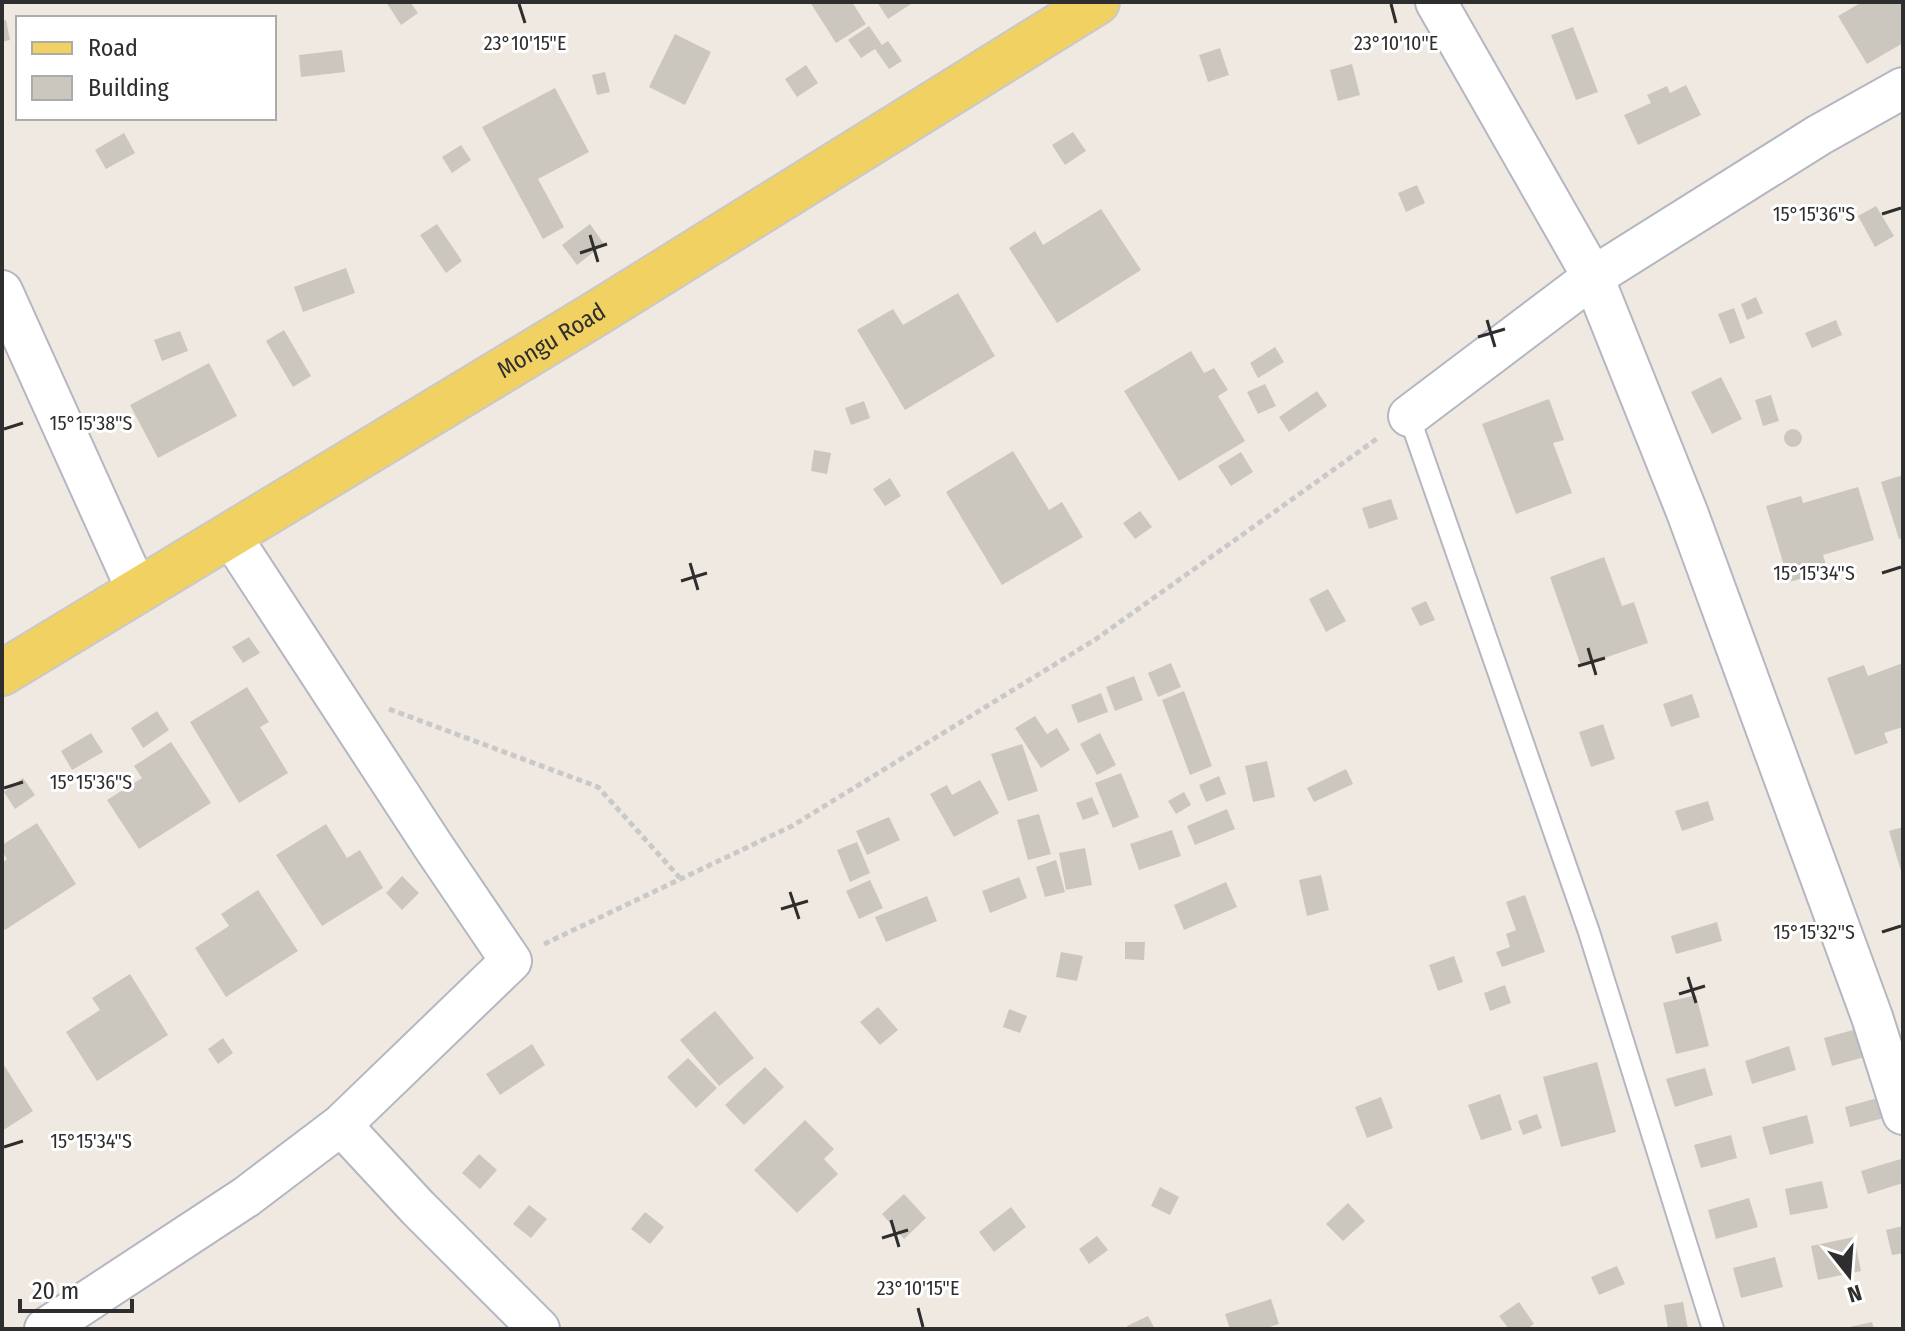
<svg xmlns="http://www.w3.org/2000/svg" width="1905" height="1331" font-family="'Fira Sans Condensed',sans-serif">
<rect width="100%" height="100%" fill="#efe9e1"/>
<path fill="#cbc7bf" d="M386,2H410L418,13L401,25Z
M810,2H852L866,24L836,43Z
M877,2H914L888,19Z
M1862,2H1903V43L1867,64L1838,16Z
M6,20L10,40L2,42V21Z
M869,26L882,45L888,41L902,61L889,69L875,49L861,58L848,40Z
M1573,27L1598,92L1576,100L1551,35Z
M675,34L711,52L685,105L649,87Z
M1220,48L1229,75L1208,82L1199,55Z
M342,50L345,72L301,77L299,55Z
M1352,64L1360,95L1338,101L1330,70Z
M806,65L818,83L797,97L785,79Z
M605,72L610,92L597,95L592,75Z
M1686,85L1701,115L1638,145L1624,115L1651,103L1647,95L1667,86L1670,93Z
M555,88L589,152L538,179L564,227L543,239L482,127Z
M1073,132L1086,151L1065,165L1052,145Z
M124,133L135,153L106,169L95,150Z
M461,145L471,160L452,173L442,157Z
M1417,185L1425,203L1406,212L1398,193Z
M1876,206L1894,236L1875,247L1858,216Z
M1101,209L1141,270L1057,323L1009,248L1035,231L1043,245Z
M437,224L462,261L446,273L420,235Z
M590,224L604,244L577,265L562,245Z
M346,268L355,293L303,312L294,287Z
M958,293L995,356L905,410L857,330L893,309L903,325Z
M1756,297L1763,313L1747,320L1741,304Z
M1734,308L1745,338L1730,344L1718,314Z
M1836,320L1842,335L1812,348L1805,333Z
M284,330L311,376L293,387L266,341Z
M180,331L188,351L162,361L154,340Z
M1275,347L1284,362L1258,378L1250,363Z
M1191,351L1204,373L1214,368L1228,390L1218,396L1245,441L1179,481L1124,391Z
M209,363L237,416L158,458L130,405Z
M1721,377L1742,419L1712,434L1691,392Z
M1265,384L1276,406L1258,414L1247,392Z
M1317,391L1327,406L1289,432L1279,417Z
M1771,395L1779,421L1763,426L1755,400Z
M1549,399L1564,440L1553,443L1572,493L1516,514L1482,424Z
M864,401L870,418L851,425L845,408Z
M1784 438a9 9 0 1 1 18 0a9 9 0 1 1-18 0Z
M814,450L831,453L827,474L811,471Z
M1013,451L1049,510L1062,502L1083,537L1002,585L946,492Z
M1241,452L1253,472L1231,486L1218,466Z
M1903,475V538L1899,539L1881,482Z
M890,478L901,496L885,506L873,489Z
M1858,487L1874,540L1823,555L1828,571L1789,582L1766,506L1801,496L1803,503Z
M1391,499L1398,519L1369,529L1362,508Z
M1140,511L1152,527L1135,539L1123,523Z
M1604,557L1622,606L1634,602L1648,643L1581,666L1550,577Z
M1328,589L1346,621L1326,632L1309,599Z
M1426,601L1435,620L1420,626L1411,608Z
M249,637L260,653L243,663L232,647Z
M1171,663L1181,687L1158,697L1148,673Z
M1903,663V727L1884,733L1888,743L1855,755L1827,678L1864,665L1868,676Z
M1134,676L1143,700L1115,711L1106,687Z
M247,687L269,722L260,727L288,773L239,803L190,722Z
M1184,691L1212,766L1190,775L1162,700Z
M1101,693L1108,712L1078,723L1071,705Z
M1692,694L1700,717L1671,727L1663,704Z
M157,711L169,730L143,748L131,728Z
M1035,716L1047,734L1057,728L1070,750L1041,768L1015,728Z
M1603,724L1615,759L1591,767L1579,732Z
M91,733L103,752L72,770L61,751Z
M1100,733L1116,765L1097,775L1080,744Z
M171,742L211,803L139,849L107,800L142,778L134,766Z
M1022,744L1038,791L1008,801L991,754Z
M1267,761L1275,797L1253,802L1245,766Z
M1346,769L1353,784L1314,802L1307,788Z
M1121,773L1139,817L1113,828L1095,783Z
M1219,776L1226,794L1206,802L1199,785Z
M23,778L35,795L15,809L4,792Z
M980,780L999,813L954,837L930,794L947,785L952,795Z
M1184,792L1191,805L1176,814L1168,801Z
M1092,797L1099,814L1083,820L1076,803Z
M1708,801L1714,820L1682,831L1675,811Z
M1227,809L1235,829L1195,845L1187,826Z
M1039,814L1051,854L1028,860L1017,820Z
M889,817L900,840L867,855L856,831Z
M37,823L76,884L5,930L2,926V863L7,859L2,851V845Z
M326,824L347,858L360,850L383,888L322,926L276,855Z
M1903,827V874H1902L1889,831Z
M1172,830L1181,856L1139,870L1130,844Z
M857,842L870,873L850,882L837,850Z
M1085,848L1092,885L1066,890L1059,853Z
M1056,860L1065,892L1045,897L1036,867Z
M1321,875L1329,910L1307,916L1299,880Z
M402,876L419,893L402,910L386,893Z
M1019,877L1027,898L990,913L982,891Z
M870,880L883,908L859,919L846,891Z
M1226,882L1237,907L1184,930L1174,905Z
M258,890L298,951L226,997L195,948L229,926L221,914Z
M1525,895L1545,952L1502,967L1496,952L1510,947L1506,934L1516,930L1506,902Z
M927,896L937,921L886,942L875,917Z
M1717,922L1722,941L1676,954L1671,936Z
M1125,942H1145L1144,960L1125,959Z
M1061,952L1083,956L1077,981L1056,977Z
M1454,956L1463,982L1438,991L1429,965Z
M130,974L168,1035L97,1081L66,1032L100,1010L92,998Z
M1505,985L1511,1003L1490,1011L1484,993Z
M1696,995L1709,1046L1676,1054L1663,1003Z
M878,1007L898,1030L880,1045L860,1022Z
M1009,1009L1027,1016L1020,1033L1003,1027Z
M715,1011L754,1058L719,1086L680,1040Z
M1864,1027L1872,1055L1832,1066L1824,1038Z
M223,1038L233,1053L218,1064L208,1049Z
M532,1044L545,1065L500,1095L486,1074Z
M1789,1046L1796,1070L1752,1084L1745,1061Z
M688,1058L717,1088L696,1108L667,1077Z
M2,1062L33,1111L2,1131Z
M1597,1062L1616,1132L1561,1147L1543,1077Z
M765,1067L784,1087L744,1125L725,1105Z
M1705,1068L1713,1095L1675,1107L1666,1079Z
M1500,1094L1512,1130L1481,1140L1468,1105Z
M1885,1096L1891,1116L1850,1127L1845,1107Z
M1381,1097L1393,1128L1367,1138L1355,1107Z
M1537,1114L1542,1128L1523,1135L1518,1121Z
M1807,1115L1814,1143L1770,1155L1762,1127Z
M805,1120L834,1149L824,1159L838,1174L797,1213L754,1170Z
M1731,1135L1737,1158L1701,1168L1694,1145Z
M479,1154L497,1170L480,1189L462,1173Z
M1901,1159L1903,1183L1868,1194L1861,1171Z
M1822,1181L1828,1208L1790,1215L1785,1189Z
M1160,1187L1179,1197L1170,1215L1151,1206Z
M904,1194L926,1218L904,1239L882,1214Z
M1749,1198L1758,1227L1716,1239L1708,1210Z
M1348,1203L1365,1221L1343,1241L1326,1224Z
M529,1205L547,1219L531,1238L513,1224Z
M1011,1207L1026,1227L994,1252L979,1232Z
M645,1212L664,1227L650,1244L631,1229Z
M1903,1226V1253L1892,1255L1886,1230Z
M1097,1236L1108,1250L1089,1264L1079,1249Z
M1854,1237L1861,1271L1818,1280L1811,1246Z
M1775,1257L1783,1287L1741,1298L1733,1268Z
M1617,1266L1625,1284L1599,1295L1591,1277Z
M1271,1299L1279,1324L1263,1329H1230L1225,1314Z
M1519,1302L1534,1324L1527,1329H1509L1499,1316Z
M1683,1302L1688,1329H1668L1664,1305Z
M1148,1316L1155,1329H1128L1127,1326Z
M1872,1322L1874,1329H1845V1328Z"/>
<g fill="none" stroke-linecap="round" stroke-linejoin="round">
<defs>
<path id="service" d="M1409,416L1589,932L1713,1329"/>
<path id="minor" d="M1436,2L1593,277L1687,512L1872,1017L1903,1114
M2,291L137,590
M1409,416L1593,277L1819,135L1903,88
M341,1125L418,1208L539,1329
M45,1329L246,1197L341,1125L511,961L433,846L230,535"/>
<g id="primary">
<path id="s1" d="M2,673L597,313L1097,2"/>
</g>
</defs>
<use href="#service" stroke="#b4b7c1" stroke-width="24"/>
<use href="#minor" stroke="#b4b7c1" stroke-width="44"/>
<use href="#primary" stroke="#c9c9c9" stroke-width="48"/>
<path stroke="#c9c9c9" stroke-width="5" stroke-dasharray="6 4" stroke-linecap="butt" d="M389,709L598,787L680,878
M544,944L792,826L1096,639L1378,438"/>
<use href="#service" stroke="#fff" stroke-width="20"/>
<use href="#minor" stroke="#fff" stroke-width="40"/>
<use href="#primary" stroke="#f2d163" stroke-width="44"/>
</g>
<path fill="none" stroke="#2e2e2e" stroke-width="3" d="M519,4L525,23M1391,4L1396,23M1882,214L1901,208M590,235L598,262M580,253L607,244M1487,320L1495,347M1478,337L1505,329M4,429L23,423M690,563L698,590M1882,573L1901,567M681,581L707,573M1588,648L1596,675M1578,666L1605,658M4,788L23,782M790,892L799,919M781,909L808,901M1882,932L1901,926M1688,977L1696,1003M1679,994L1705,986M4,1147L23,1141M891,1220L899,1247M882,1238L908,1230M918,1308L923,1327"/>
<g text-anchor="middle" stroke-width="6" stroke-linejoin="round" paint-order="stroke">
<g font-size="24" fill="#2e2e2e" stroke="#fff">
<text dy="8" stroke="none"><textPath href="#s1" startOffset="642">Mongu Road</textPath></text>
</g>
</g>
<g font-size="20" text-anchor="middle" fill="#2e2e2e" stroke="#fff" stroke-width="6" stroke-linejoin="round" paint-order="stroke">
<text x="525" y="50">23°10'15"E</text>
<text x="1396" y="50">23°10'10"E</text>
<text x="1814" y="221">15°15'36"S</text>
<text x="91" y="430">15°15'38"S</text>
<text x="1814" y="580">15°15'34"S</text>
<text x="91" y="789">15°15'36"S</text>
<text x="1814" y="939">15°15'32"S</text>
<text x="91" y="1148">15°15'34"S</text>
<text x="918" y="1295">23°10'15"E</text>
</g>
<rect width="1905" height="1331" fill="none" stroke="#2e2e2e" stroke-width="8"/>
<rect x="16" y="16" width="260" height="104" fill="#ffffff" stroke="#ababab" stroke-width="2"/>
<rect x="32" y="42" width="40" height="12" fill="#f2d163" stroke="#ababab" stroke-width="2"/>
<text x="88" y="56" font-size="24" fill="#2e2e2e">Road</text>
<rect x="32" y="76" width="40" height="24" fill="#cbc7bf" stroke="#ababab" stroke-width="2"/>
<text x="88" y="96" font-size="24" fill="#2e2e2e">Building</text>
<g transform="translate(1849 1275) rotate(163)" stroke="#ffffff" stroke-width="6" paint-order="stroke">
<path d="M0-6L14 30L0 20L-14 30Z" fill="#2e2e2e"/>
<text y="-12" font-size="22" font-weight="bold" text-anchor="middle" fill="#2e2e2e">N</text>
</g>
<path d="M20 1299v12h112v-12" fill="none" stroke="#2e2e2e" stroke-width="4"/>
<text x="32" y="1299" font-size="24" fill="#2e2e2e" stroke="#ffffff" stroke-width="6" paint-order="stroke">20 m</text>
</svg>
